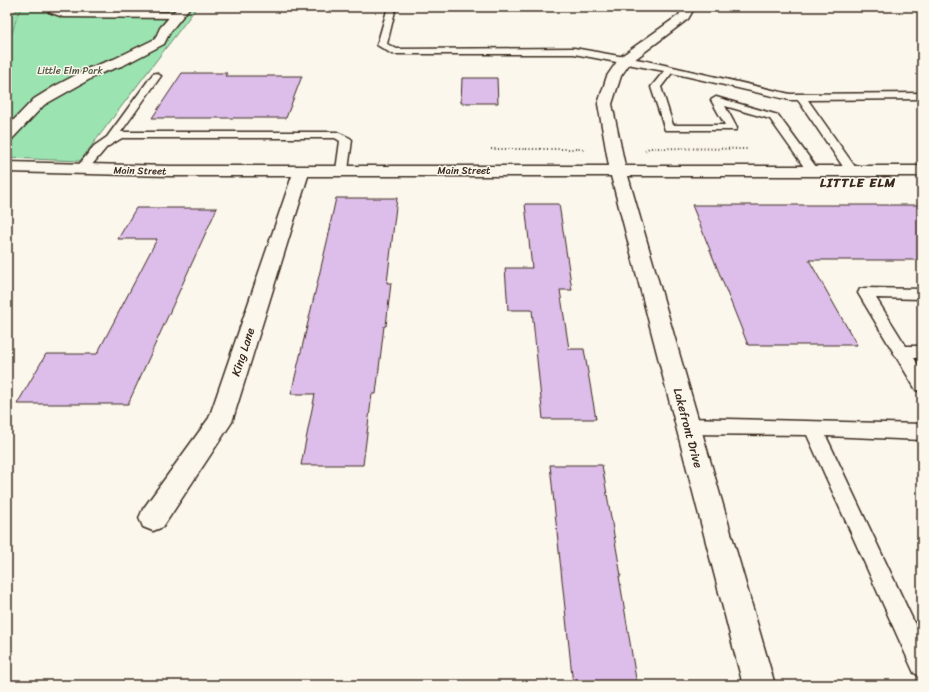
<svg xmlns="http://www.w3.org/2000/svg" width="929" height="692" font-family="Sriracha,sans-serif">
<rect width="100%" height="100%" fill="#fbf7ec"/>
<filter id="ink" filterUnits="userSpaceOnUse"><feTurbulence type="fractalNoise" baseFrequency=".025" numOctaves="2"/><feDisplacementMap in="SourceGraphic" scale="8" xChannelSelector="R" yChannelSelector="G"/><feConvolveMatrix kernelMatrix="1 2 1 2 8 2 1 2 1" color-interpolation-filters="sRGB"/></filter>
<g filter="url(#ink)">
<path fill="#9be3b1" stroke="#6b8668" d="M21,7H197L80,161L7,158V18Z"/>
<path fill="#ddbde9" stroke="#3b2a1e" d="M182,73H227L225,76H302L286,118H152Z
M462,78H497L498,103H461Z
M336,198H397L387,283H391L386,326H384L376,394H372L363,465H301L315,394H291L331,225H330Z
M525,204H559L572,290H560L569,349H584L596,419H543L532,310H508L505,268H532Z
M692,205H922V260H809L857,345H748Z
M136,208H217L128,404H17L46,354H97L157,239H118Z
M550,465H602L621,576H619L637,685H573Z"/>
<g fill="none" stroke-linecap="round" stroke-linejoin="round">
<defs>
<path id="service" d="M50,7H58L57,9L64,11L177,12L181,15L177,18L63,17L49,12L48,10Z
M388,7H396L387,44L397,49L574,48L647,61L790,94L922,93V99L808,100L858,171L856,174H848L798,100H790L672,73L661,87L673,125H725L711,100L716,97L778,115L819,171L817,174H809L770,119L725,106L737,128L736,130H665L651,87L664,71L574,54H392L377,45Z
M156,73L161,76L121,132H337L350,138L352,140L348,170L346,173H338L336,170L340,141L335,138H122L107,147L85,173H77L75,170L77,167L94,146L107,137L153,74Z
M865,288L922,289V299L876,298L906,346H922V358H914L922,371V392L916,390L858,293L860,289Z
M687,418L922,424V440L826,436L922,639V677L914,673L807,435L687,434L681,431L678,426L681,421Z"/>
<path id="minor" d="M178,7H190L170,32L164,44L124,65L99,74L44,105L12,139L7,141V127L34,99L55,86L89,68L114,59L155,39L160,28Z
M683,7H695L688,19L630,63L621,76L612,104L625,166H922V176H628L775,685H743L611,176H308L232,422L163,527L153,531L143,527L139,518L143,509L209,418L292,176H170L7,172V162L170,166H609L598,104L607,76L620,57L679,15Z"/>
</defs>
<use href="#service" stroke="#3b2a1e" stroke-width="3"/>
<use href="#minor" stroke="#3b2a1e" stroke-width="3"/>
<path stroke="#3b2a1e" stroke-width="1.5" stroke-dasharray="0.5 1.5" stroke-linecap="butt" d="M7,41L13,31L17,15L24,7"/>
<path stroke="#3b2a1e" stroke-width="2" stroke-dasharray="1 2.5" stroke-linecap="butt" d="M491,149H584V151
M645,151L649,148L748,149"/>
<use href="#service" fill="#fbf7ec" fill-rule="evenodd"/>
<use href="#minor" fill="#fbf7ec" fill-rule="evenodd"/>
</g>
</g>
<g text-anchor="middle" stroke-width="3" stroke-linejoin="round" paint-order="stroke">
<g font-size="10" fill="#535843" stroke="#fbf7ec">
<text x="70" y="74">Little Elm Park</text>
</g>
<g font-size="10" fill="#3b2a1e" stroke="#fbf7ec">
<text transform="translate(140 170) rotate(1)" y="4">Main Street</text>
<text x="464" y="174">Main Street</text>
</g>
<g font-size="12" fill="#3b2a1e" stroke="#fbf7ec">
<text transform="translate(243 352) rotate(-72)" y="4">King Lane</text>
<text transform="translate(688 428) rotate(75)" y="4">Lakefront Drive</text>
</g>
<g font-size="13" font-weight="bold" letter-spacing="1" fill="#3b2a1e" stroke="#fbf7ec">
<text x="858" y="187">LITTLE ELM</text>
</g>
</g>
<rect width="929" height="692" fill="none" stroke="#fbf7ec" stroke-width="24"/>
<rect x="12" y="12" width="905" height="668" fill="none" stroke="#3b2a1e" stroke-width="1.5" filter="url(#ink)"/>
</svg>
